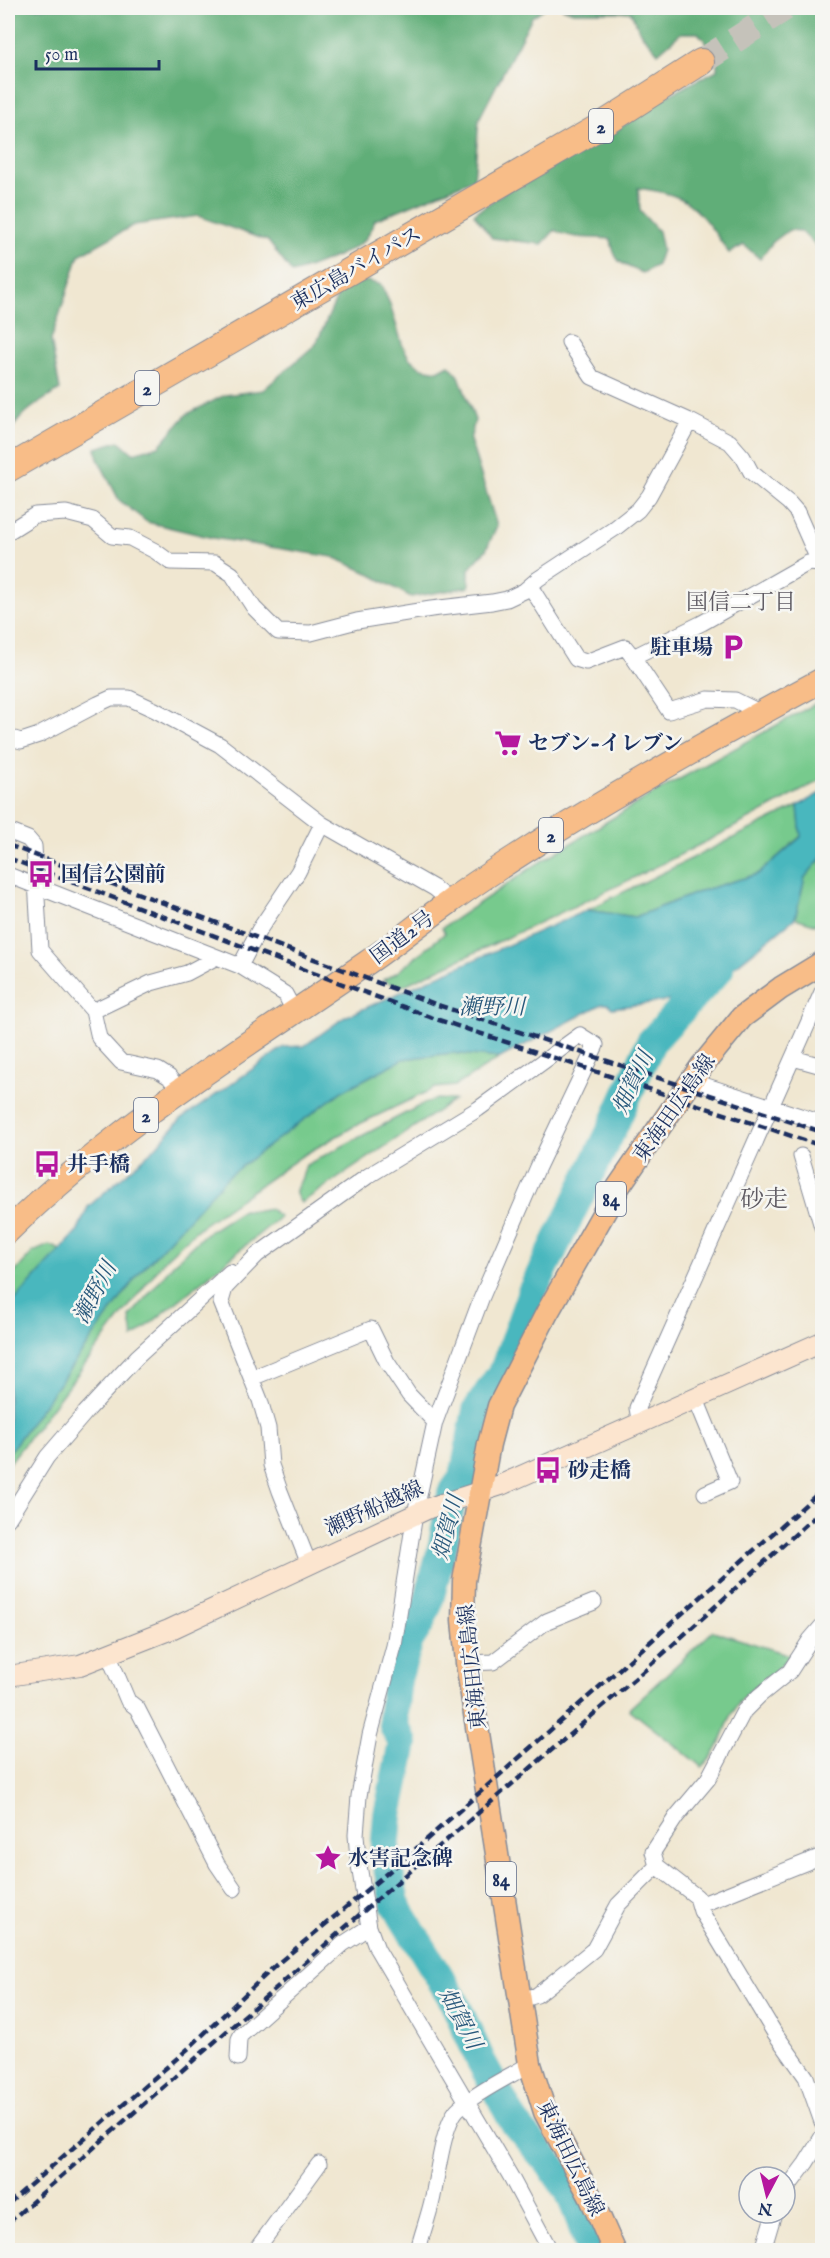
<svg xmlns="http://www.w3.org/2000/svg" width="830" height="2258" font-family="'IM FELL English','Noto Serif JP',serif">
<rect width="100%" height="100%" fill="#f6f6f2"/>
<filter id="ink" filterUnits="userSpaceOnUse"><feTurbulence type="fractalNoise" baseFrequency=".0167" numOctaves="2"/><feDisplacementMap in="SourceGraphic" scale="12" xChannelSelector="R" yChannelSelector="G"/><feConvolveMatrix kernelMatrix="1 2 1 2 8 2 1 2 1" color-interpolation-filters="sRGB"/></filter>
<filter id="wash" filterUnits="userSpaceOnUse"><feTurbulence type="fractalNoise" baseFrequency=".008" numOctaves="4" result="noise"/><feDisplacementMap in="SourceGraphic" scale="24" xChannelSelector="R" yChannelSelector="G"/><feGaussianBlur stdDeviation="1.35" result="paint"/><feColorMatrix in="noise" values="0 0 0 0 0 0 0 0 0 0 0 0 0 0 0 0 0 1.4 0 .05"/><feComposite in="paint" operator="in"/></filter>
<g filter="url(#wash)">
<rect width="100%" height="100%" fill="#f0e7d1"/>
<path fill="#77ca8d" stroke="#497c76" stroke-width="1.5" d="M822,700V779C686,857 543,921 400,987L383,980L396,973L445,933L442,928L537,864L649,796Z
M798,806L801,836L758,874L704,890L635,917L587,910Z
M822,857V922L817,925L795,918L805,877Z
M452,1053L500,1058L455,1086L435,1088L353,1127L302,1156L200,1227L166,1258L8,1465V1454L139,1273L226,1177L342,1091L403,1059Z
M437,1099L454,1100L301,1203C293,1192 295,1191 301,1180C303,1175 304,1170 306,1165L425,1103Z
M270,1209L280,1217L133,1338L130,1317L174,1263L205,1234L243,1210L260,1211Z
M49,1245L61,1250L8,1308V1280L33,1252Z
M713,1631L790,1655C784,1662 778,1669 771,1675C761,1683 750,1689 742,1699C723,1721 727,1745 702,1767L629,1709Z"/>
<path fill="#61ae78" stroke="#3e6e6b" stroke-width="1.5" d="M8,8H545L532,17L479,119L474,179L375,220C372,226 370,233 366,238C358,250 307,269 292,273L268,241L198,216L134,225L79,255L51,340L60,390C37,404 18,413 8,438Z
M562,8H822V51L820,73L822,80V242L819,249L801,231L789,230L773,242L760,259L744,245L729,253C716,235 703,213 685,201C672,193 653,190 638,188L640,211L658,231L662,250L657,265L643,273C622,264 614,264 611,239C593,237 570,240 555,230L542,244L492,238L474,214L506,191L616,131L650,105L717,70V54L698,33H681L658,53L640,32L631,12H573Z
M367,281L381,285L390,304L402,344L409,358L422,368L438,371L449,365L459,376L475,420L470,440L497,526L486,550L469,569V587L411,597L368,573L333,557L213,538L147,522L119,500L98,459L96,448L119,441L133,453L159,446L187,414L225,395L263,390L316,344L338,295L347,285Z"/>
<path fill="#48b7be" stroke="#32738e" stroke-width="1.5" d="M822,792V857L805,877L795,918L697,997L612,1008L608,1004H602L500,1058L452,1053L403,1059L342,1091L227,1177L139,1273L8,1454V1386L10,1372L8,1371V1308L77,1232L88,1207L154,1149L180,1120L284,1047L304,1046L345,1017L587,910L635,917L704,890L758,874L801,837L798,806Z"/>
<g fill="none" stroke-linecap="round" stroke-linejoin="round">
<path stroke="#48b7be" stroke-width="30" d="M590,2250L581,2221L569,2191L550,2164L514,2122L481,2061L453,1999L395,1904L385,1851L388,1815L403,1743L394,1726L393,1713L397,1679L409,1640L420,1623L428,1603L443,1545L452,1494L464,1477L477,1410L505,1368L532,1292L610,1133L651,1042L719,969"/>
</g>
</g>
<g filter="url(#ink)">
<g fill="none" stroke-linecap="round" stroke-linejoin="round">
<path stroke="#c5c2ba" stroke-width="26" stroke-dasharray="26 13" stroke-linecap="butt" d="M701,62L785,8"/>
<defs>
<path id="minor" d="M569,342L592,377L690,421L730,442L743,457L751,472L789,503L797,512L820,564L822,565
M8,532L35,515L66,513L93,520L112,536L130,538L155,551L170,562L215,563L232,574L254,608L278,632L311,633L357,621L431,609L492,602L507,599L524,591L538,579L614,529L638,510L649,496L690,421
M530,586L576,659L586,662L625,647L633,657L702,623L808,563L820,564
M633,657L669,711L708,699L735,700L761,713
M8,737L21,741L39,735L98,704L111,698H129L155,710L220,745L322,824L434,888L450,901
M8,831L28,839L34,846L40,950L93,1011L99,1038L121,1062L158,1070L169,1077L180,1091
M8,875L240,966L285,994L294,1011
M240,966L259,930L298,872L322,824
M93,1011L151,983L187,973L215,958
M793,1058L822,1066
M691,1081L822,1123
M801,1156L822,1227
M252,1378L371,1329L387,1362L409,1395L435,1422
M696,1399L730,1482L705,1493
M640,1425L637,1408L822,992
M8,1519L47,1457L85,1413L137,1357L230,1272
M309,1564L280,1491L271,1465L268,1428L260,1400L221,1302L225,1288L257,1255L368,1176L478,1109L580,1035L596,1045L538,1167L481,1299L435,1422L415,1514L394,1646L370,1735L359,1796L356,1835L358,1859L369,1927L377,1949L511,2177L550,2250
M822,1626L810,1640L790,1671L759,1696L744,1711L708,1779L676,1817L653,1852L657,1866L697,1897L701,1911L774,2032L806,2077L822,2122
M108,1654L128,1701L137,1708L217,1864L234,1889
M467,1663L493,1662L547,1621L594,1602
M700,1905L822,1856
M521,2000L537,1995L588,1954L594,1949L618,1905L657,1866
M238,2058L239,2039L241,2035L343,1944L369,1927
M785,2191L806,2163L822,2137
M256,2250L319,2164
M418,2250C422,2234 428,2218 432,2201C437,2180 443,2121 459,2108C480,2090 507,2078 530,2064
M763,2250L774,2213"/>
<path id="secondary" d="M8,1676L80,1665L169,1630L429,1508L501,1485L822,1342"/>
<path id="primary" d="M614,2250L590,2196L545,2112L530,2064L467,1663L463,1620L464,1581L489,1444L499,1406L547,1313L619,1186L701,1067L742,1017L781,988L822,963"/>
<path id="trunk" d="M8,1231C115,1126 245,1047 368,962C396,943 421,922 448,903C480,879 514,858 547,837C637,781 729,730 822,680"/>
<path id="motorway" d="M8,469L599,127L701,62"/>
</defs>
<use href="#minor" stroke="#868b98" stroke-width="17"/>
<use href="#secondary" stroke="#868b98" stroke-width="22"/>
<use href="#primary" stroke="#868b98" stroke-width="25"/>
<use href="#trunk" stroke="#868b98" stroke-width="26"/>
<use href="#motorway" stroke="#868b98" stroke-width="28"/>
<use href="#minor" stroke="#fff" stroke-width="15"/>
<use href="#secondary" stroke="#fce5cf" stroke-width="20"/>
<use href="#primary" stroke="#f8bd88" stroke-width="22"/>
<use href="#trunk" stroke="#f8bd88" stroke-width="24"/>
<use href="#motorway" stroke="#f8bd88" stroke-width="26"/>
<path stroke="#1b2f5e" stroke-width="4.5" stroke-dasharray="9 4.5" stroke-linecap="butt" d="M8,845L435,1004L822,1132
M8,858L430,1017L822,1146
M8,2204L189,2048L276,1965L409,1855L822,1490
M8,2223L365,1910L645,1670L822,1510"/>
</g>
</g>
<defs>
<symbol id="parking-bare" viewBox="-9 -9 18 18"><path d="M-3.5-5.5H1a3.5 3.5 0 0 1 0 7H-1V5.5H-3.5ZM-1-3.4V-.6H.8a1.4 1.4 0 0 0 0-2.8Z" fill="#b5179e" stroke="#f6f6f2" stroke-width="2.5" paint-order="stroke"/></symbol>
<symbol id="supermarket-bare" viewBox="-9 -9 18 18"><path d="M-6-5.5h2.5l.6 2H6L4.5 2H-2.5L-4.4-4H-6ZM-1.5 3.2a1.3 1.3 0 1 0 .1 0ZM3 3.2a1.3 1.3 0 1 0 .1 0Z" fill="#b5179e" stroke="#f6f6f2" stroke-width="2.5" paint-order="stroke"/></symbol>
<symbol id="bus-bare" viewBox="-9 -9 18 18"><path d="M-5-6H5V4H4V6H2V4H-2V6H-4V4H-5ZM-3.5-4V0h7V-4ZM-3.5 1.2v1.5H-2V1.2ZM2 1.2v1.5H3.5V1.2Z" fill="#b5179e" stroke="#f6f6f2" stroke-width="2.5" paint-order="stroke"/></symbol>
<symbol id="sight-bare" viewBox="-9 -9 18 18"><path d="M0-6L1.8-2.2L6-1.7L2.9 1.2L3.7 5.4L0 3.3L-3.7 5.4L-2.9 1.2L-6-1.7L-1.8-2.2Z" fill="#b5179e" stroke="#f6f6f2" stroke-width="2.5" paint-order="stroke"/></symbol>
</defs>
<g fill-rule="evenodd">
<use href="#parking-bare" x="714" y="628" width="38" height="38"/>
<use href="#supermarket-bare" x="489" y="724" width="38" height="38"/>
<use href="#bus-bare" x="22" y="855" width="38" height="38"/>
<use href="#bus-bare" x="28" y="1145" width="38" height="38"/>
<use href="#bus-bare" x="529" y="1451" width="38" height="38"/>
<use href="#sight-bare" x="309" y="1839" width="38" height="38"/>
</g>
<g text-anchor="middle" stroke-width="5" stroke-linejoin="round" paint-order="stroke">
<g fill="#f6f6f2" stroke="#5d6b8a" stroke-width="1.5">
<rect x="589" y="109" width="24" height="34" rx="4.5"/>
<rect x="135" y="371" width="24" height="34" rx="4.5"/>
<rect x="539" y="818" width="24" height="34" rx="4.5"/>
<rect x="134" y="1098" width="24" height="34" rx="4.5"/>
<rect x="596" y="1182" width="30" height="34" rx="4.5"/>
<rect x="486" y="1862" width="30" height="34" rx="4.5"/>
</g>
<g font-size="20" font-weight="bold" fill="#1b2f5e">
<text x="601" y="133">2</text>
<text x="147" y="395">2</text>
<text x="551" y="842">2</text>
<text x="146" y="1122">2</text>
<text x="611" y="1206">84</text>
<text x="501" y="1886">84</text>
</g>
<g font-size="21" fill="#1b2f5e" stroke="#f6f6f2">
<text transform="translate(356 268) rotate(-30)" y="7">東広島バイパス</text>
<text transform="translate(402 937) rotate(-37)" y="7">国道2号</text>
<text transform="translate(674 1108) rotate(-55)" y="7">東海田広島線</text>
<text transform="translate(374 1508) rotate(-24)" y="7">瀬野船越線</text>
<text transform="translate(472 1667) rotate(-96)" y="7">東海田広島線</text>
<text transform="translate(571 2158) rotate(64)" y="7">東海田広島線</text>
</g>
<g font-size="21" font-weight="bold" fill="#1b2f5e" stroke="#f6f6f2" text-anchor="start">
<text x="713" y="654" text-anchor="end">駐車場</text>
<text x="528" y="750">セブン-イレブン</text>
<text x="61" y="881">国信公園前</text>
<text x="67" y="1171">井手橋</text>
<text x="568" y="1477">砂走橋</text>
<text x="348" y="1865">水害記念碑</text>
</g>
<g font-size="22" fill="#5e5a62" stroke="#f6f6f2">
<text x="741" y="609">国信二丁目</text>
</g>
<g font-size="22" font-style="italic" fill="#28587b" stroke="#f6f6f2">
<text x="492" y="1014">瀬野川</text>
<text transform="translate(632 1082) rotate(-65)" y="8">畑賀川</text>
<text transform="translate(94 1292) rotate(-62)" y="8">瀬野川</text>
<text transform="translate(447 1527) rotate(-75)" y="8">畑賀川</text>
<text transform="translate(461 2018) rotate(62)" y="8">畑賀川</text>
</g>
<g font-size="24" fill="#5e5a62" stroke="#f6f6f2">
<text x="764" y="1207">砂走</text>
</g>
</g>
<rect width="830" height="2258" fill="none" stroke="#f6f6f2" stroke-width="30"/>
<g transform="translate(767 2195) rotate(187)"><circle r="28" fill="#f6f6f2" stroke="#9ea6b7" stroke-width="1.5"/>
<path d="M0-4.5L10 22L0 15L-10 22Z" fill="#b5179e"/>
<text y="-9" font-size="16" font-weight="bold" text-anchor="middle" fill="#1b2f5e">N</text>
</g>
<path d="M36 60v9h123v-9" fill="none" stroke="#1b2f5e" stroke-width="3"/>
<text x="45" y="60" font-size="18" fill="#1b2f5e" stroke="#f6f6f2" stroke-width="4.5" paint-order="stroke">50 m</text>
</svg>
